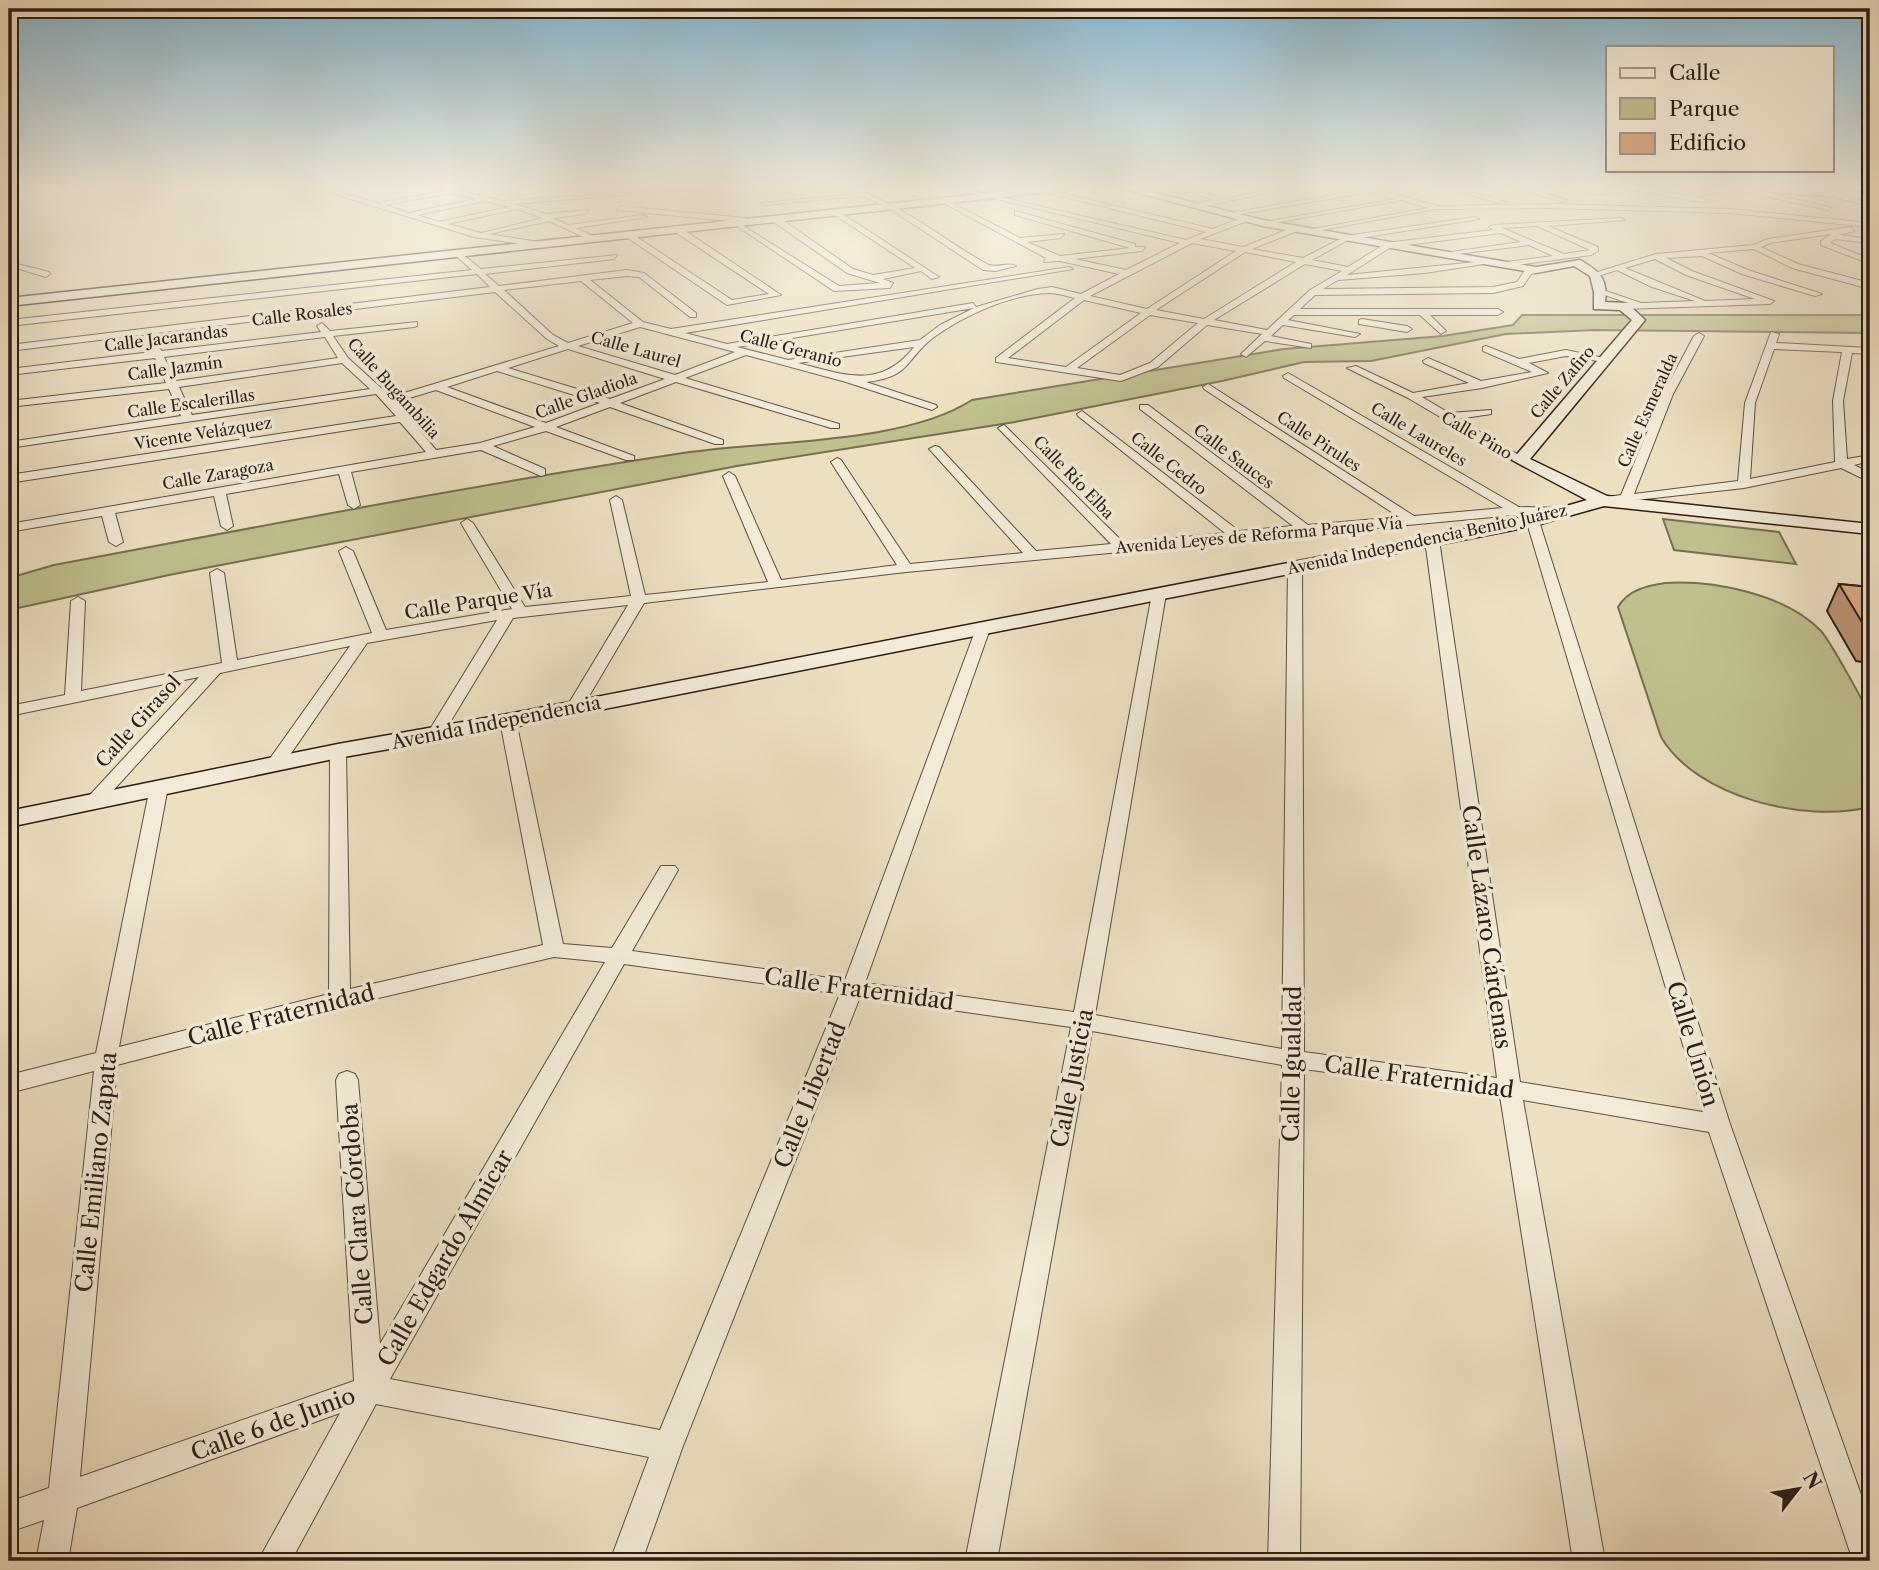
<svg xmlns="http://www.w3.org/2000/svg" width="1879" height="1570" font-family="'Libre Caslon Text',serif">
<rect width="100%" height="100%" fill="#ece0c1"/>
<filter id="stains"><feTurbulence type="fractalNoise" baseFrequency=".00286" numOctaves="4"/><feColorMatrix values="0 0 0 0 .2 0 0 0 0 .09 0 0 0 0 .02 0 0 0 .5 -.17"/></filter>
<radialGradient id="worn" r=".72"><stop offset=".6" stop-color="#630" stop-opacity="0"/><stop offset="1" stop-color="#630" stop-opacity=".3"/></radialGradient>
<path fill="#bfc08e" stroke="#766f52" stroke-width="2" d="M1522,315H1870V333L1595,330L1506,334L1371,361L1304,362L1222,381L1015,422L737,466L169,575L9,610V578L54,565C263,526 473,485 683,453C766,440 902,445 972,400L1284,349L1443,336L1513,325Z
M1663,519L1779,532L1796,564L1674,550Z
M1665,583C1713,580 1786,594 1821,631C1830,641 1864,702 1869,715C1874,728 1870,789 1870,807C1805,823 1697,798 1661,737L1618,607C1628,590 1646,586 1665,583Z"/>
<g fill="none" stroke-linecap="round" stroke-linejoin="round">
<defs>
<path id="street" d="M341,187H355L337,192L378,203L444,191L435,187H445L503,201L716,187L515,204L546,214L588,210L585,214L553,218L568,225L643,215L647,217L576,228L593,236L590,240L549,221L489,234L538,242L535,246L474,237L325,191ZM453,193L476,199L409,213L385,205ZM485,201L509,207L439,222L417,215ZM517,209L543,218L481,233L448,224Z
M946,187H957L1186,240L1206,232L1036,190L1039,188L1213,229L1244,217L1247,221L1200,239L1243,247L1294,227L1297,231L1252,249L1303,258L1346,236L1475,217L1479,219L1348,240L1312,260L1348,267L1386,243L1493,230L1489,227L1493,225L1621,218L1625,220L1548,226L1598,247V251L1591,255L1502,267L1499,263L1553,256L1529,245L1441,256L1437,254L1521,242L1501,233L1391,247L1347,275L1486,261L1490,263L1425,273L1338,280L1323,289L1493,287L1517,282L1525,270L1539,268V272L1531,274L1523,286L1493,293L1315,295L1300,309H1498L1503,312L1498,315H1430L1446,331L1441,334L1420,315H1294L1288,320L1360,334L1355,337L1283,325L1271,336L1311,344V348L1265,341L1246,357L1241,354L1262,334L1207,325L1158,367L1121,381L996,362V358L1075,298C1067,296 1057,293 1049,293C1011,294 965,315 934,337C904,360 912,377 866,382L936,405L937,407L932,410L846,382L746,355L685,378L839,424V428H831L676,382L620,403L723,440V444H715L610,407L556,427L634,456V460H626L546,431L493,446L545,469V475L541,476L481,450L351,472L360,505L354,509L348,505L339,474L226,494L233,526L227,530L221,526L214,496L115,513L123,542L116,546L109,542L102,516L9,532V524L426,452L400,422L9,483V475L396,416L376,394L9,448V442L181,416L169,389L9,407V401L166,383L155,358L9,375V369L152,352L149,345L154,342L162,351L321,332L317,326L322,323L330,331L417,322V326L414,327L333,336L348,358L391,397L559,346L547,339L495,292L9,351V345L490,287L477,274L9,326V320L472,270L454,254L457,250L481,269L617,255L614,259L485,274L499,286L627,270L644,273L696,313V317H690L639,277L627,276L590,280L643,322L671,329L1069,267L1073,269L685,333L727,344L973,303L976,307L1038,289L1052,287L1081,294L1119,274L1060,261L1044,262L1046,258L940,201L942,198L1020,238L1064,234L1061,238L1027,242L1060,256L1130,248L1015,215V211L1135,244V247H1145L1142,251L1075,259L1126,270L1180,243ZM1537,226L1590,250L1564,254L1502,228ZM1192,243L1236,251L1147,309L1090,296ZM1245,252L1296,262L1204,319L1156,310ZM1305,264L1342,271L1310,290L1267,330L1214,320ZM581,281L633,323L568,343L553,335L504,290ZM1084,300L1141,313L1066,367L1008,358ZM974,308L940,325L920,340L788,360L737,347ZM1150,315L1198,323L1150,363L1120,375L1077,368ZM640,327L735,352L675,375L578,346ZM325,337L338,358L176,381L164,357ZM914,347C880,390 845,375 798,363ZM568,349L665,379L610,399L508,368ZM342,363L370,389L192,415L179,387ZM497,371L600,403L546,423L447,387ZM436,390L535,427L480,443L436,450L396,402Z
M1178,187C1194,187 1210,199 1226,198C1250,196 1273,186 1297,187L1195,208L1192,204L1214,200Z
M1358,187L1373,188L1438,206L1552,204L1730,209L1870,223V227L1730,213L1552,208L1435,209L1306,233L1302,231L1428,208L1402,200L1263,225L1259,223L1395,199L1372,192L1228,216L1224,214L1363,190Z
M1444,187H1454L1506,202L1502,204Z
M1510,187H1520L1567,200L1563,202Z
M1566,187L1595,191L1640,187L1687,195L1730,187H1745L1832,208L1828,210L1737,190L1694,196L1705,199L1703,202L1632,190L1595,195Z
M1791,187H1802L1870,202V206Z
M1852,187L1870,189V193L1853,188Z
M865,193C909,210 944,240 985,263C995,270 1007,261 1016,266L995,271L983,270L887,207L862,196L765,205L761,203Z
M620,206L745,218V222H737L839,286L880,283L847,273L771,220V216H777L853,269L873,275L915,268L832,213L835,209L939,277L932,279L921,271L883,279L893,283L890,288L834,291L729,221L617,210Z
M675,226H678L781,295L727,305L622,234L629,232L732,300L769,294L672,230Z
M1851,227L1854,231L1840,235L1870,239V243L1835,239L1830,243L1870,259V264L1821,245V241L1831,234L1770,243L1761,247L1798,264L1870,283V289L1792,268L1754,249L1708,253L1748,270L1822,294L1815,296L1742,274L1702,256L1666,258L1692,271L1774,301L1770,304L1623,309L1620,308V304L1628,303L1596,292L1600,289L1641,303L1695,301L1652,287L1617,270L1595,277L1591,274L1656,254L1753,245L1768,239ZM1655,259L1686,275L1755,299L1705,301L1625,268Z
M9,262L49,272L50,274L46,277L9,266Z
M1362,319L1407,326L1412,329L1407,332L1359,324V320Z
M1771,332L1779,334L1776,343L1870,348V354L1852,353L1843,401L1847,459L1870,455V461L1854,465L1870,473V482L1841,468L1744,488L1600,504V498L1621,495L1663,394L1694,336L1699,333L1704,336L1673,394L1634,494L1738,481L1745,403ZM1774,349L1842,352L1833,401L1835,462L1750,479L1755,403Z
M1486,346L1519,359L1566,350L1609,359L1604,362L1566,356L1529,363L1548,373L1482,388L1422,397L1449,413L1491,410V414L1458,419L1524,458L1526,460L1520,464L1408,398L1347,368L1356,366L1413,393L1469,383L1424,363L1423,361L1428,358L1481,381L1532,372L1483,351V347Z
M1288,373L1519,507L1560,508L1566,512L1560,516L1532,515L1539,521L1730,1124L1870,1520V1561H1853L1709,1132L1523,1100L1605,1561H1573L1500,1096L1304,1069L1300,1561H1268L1282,1065L1092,1031L997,1561H965L1071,1027L860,997L683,1446L642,1561H610L649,1457L376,1404L291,1561H258L340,1413L77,1508L68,1561H36L44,1520L9,1532V1502L49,1488L94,1071L9,1093V1075L96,1053L150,787L159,782L168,787L119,1047L329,994L330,751L338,746L346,751L350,989L543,945L500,721L508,716L516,721L563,944L612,948L661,866H675L678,870L632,951L845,980L977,626L984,622L989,623L991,626L865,983L1074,1012L1152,594L1159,590L1166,594L1095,1015L1282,1049L1288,567L1295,563L1302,567L1304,1052L1497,1078L1425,540L1432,536L1439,540L1520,1082L1703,1112L1527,523L1514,515L906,572L644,603L582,708L574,713L566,708L628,605L513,618L443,734L435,739L427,734L497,620L367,643L281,768L275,769L266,764L350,646L220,673L100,805L94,806L85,801L88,797L199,677L9,716V706L65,695L71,601L78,597L85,601L81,691L222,663L210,573L217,569L224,573L237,660L372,633L339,551L346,547L353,551L386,630L512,609L461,523L467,519L473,523L525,607L631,596L610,500L616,496L622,500L645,595L768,582L723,476L729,472L735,476L781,580L897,565L831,462L837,458L841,460L910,564L1023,553L931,451L929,449L935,446L939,447L1036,551L1111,544L1000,430L998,428L1004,425L1124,543L1225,533L1078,416L1077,414L1082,411L1239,531L1293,526L1140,409V405H1148L1308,525L1399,517L1204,389L1203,387L1208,384L1414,516L1503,508L1284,378L1283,376ZM554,957L605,962L380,1344L358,1080L355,1074L347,1071L339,1074L336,1080L354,1381L80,1477L117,1065L340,1007ZM624,964L840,994L660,1430L390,1379Z"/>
<path id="secondary" d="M1043,187H1073L1068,190L9,306V298Z
M1116,187H1132L1263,220L1536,267L1580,260C1599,271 1608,278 1605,302L1627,303L1645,320L1530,459L1607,496L1870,524V534L1604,506L1533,526L508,728L338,758L9,827V811L338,744L508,714L1531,516L1587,500L1512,460L1632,320L1620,310L1594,309V292L1590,276L1574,266L1536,273L1263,226Z
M1735,187H1779L1870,193V199L1740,190Z"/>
</defs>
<use href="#street" stroke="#5d4e41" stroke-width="2"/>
<use href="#secondary" stroke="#2d1e16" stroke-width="3"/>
<use href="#street" fill="#f3ebd7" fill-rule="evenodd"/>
<use href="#secondary" fill="#f3ebd7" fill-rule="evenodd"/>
</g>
<path fill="#bb9476" stroke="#2d1e16" stroke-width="2" d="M1839,584L1870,587V663L1856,661L1827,611Z"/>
<path fill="#daac89" stroke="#2d1e16" stroke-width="2" d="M1839,584L1870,587V634H1869Z"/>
<linearGradient id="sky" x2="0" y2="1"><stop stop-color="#88b8d2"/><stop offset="0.46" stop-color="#f6f1e3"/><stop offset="1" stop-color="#f6f1e3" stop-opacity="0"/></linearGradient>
<rect width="1879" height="407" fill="url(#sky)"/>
<g text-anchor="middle" stroke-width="7" stroke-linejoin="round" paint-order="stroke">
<g font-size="16" fill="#2d1e16" stroke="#f3ebd7">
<text transform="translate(302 314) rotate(-7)" y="6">Calle Rosales</text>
<text transform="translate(166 338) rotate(-7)" y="6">Calle Jacarandas</text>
<text transform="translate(791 348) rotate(15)" y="6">Calle Geranio</text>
<text transform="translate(636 349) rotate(16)" y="6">Calle Laurel</text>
<text transform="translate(175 368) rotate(-8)" y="6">Calle Jazmín</text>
<text transform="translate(1562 382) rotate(-50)" y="6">Calle Zafiro</text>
<text transform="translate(394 388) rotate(48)" y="6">Calle Bugambilia</text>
<text transform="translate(586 395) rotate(-20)" y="6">Calle Gladiola</text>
<text transform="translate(191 403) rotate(-8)" y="6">Calle Escalerillas</text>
<text transform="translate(1647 410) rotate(-66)" y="6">Calle Esmeralda</text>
<text transform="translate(203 433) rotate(-9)" y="6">Vicente Velázquez</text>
<text transform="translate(1419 434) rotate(31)" y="6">Calle Laureles</text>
<text transform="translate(1477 435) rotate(30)" y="6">Calle Pino</text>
<text transform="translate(1319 441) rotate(33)" y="6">Calle Pirules</text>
<text transform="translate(1234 456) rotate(37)" y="6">Calle Sauces</text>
<text transform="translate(1169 463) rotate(38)" y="6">Calle Cedro</text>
<text transform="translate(218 474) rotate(-10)" y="6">Calle Zaragoza</text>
<text transform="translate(1074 477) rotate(46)" y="6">Calle Río Elba</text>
<text transform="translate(1259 535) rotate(-5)" y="6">Avenida Leyes de Reforma Parque Vía</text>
<text transform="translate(1427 539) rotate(-12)" y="6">Avenida Independencia Benito Juárez</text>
</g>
<g font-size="19" fill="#2d1e16" stroke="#f3ebd7">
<text transform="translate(478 601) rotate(-9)" y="7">Calle Parque Vía</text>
<text transform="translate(138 721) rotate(-48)" y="7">Calle Girasol</text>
<text transform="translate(496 722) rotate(-11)" y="7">Avenida Independencia</text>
</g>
<g font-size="23" fill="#2d1e16" stroke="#f3ebd7">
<text transform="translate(1487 927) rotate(82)" y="8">Calle Lázaro Cárdenas</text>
<text transform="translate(859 989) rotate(8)" y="8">Calle Fraternidad</text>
<text transform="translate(281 1015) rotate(-14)" y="8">Calle Fraternidad</text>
<text transform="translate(1693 1044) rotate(73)" y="8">Calle Unión</text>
<text transform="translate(1292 1064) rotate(-89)" y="8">Calle Igualdad</text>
<text transform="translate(1419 1077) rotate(8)" y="8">Calle Fraternidad</text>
<text transform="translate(1072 1078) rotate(-79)" y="8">Calle Justicia</text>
<text transform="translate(810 1095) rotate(-68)" y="8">Calle Libertad</text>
<text transform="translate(96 1172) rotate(-84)" y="8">Calle Emiliano Zapata</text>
<text transform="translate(357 1214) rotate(-94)" y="8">Calle Clara Córdoba</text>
<text transform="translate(445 1258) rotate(-60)" y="8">Calle Edgardo Almicar</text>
<text transform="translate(273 1424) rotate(-20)" y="8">Calle 6 de Junio</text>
</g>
</g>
<rect width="1879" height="1570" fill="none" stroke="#ece0c1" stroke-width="35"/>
<rect x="10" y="10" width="1858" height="1549" fill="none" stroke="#2d1e16" stroke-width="3.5"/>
<rect x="18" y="18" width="1844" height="1535" fill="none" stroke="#2d1e16" stroke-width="2"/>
<rect x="1606" y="46" width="228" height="126" fill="#f3ebd7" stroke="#a4998a" stroke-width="2"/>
<rect x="1620" y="68" width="35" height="10" fill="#f3ebd7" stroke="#a4998a" stroke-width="2"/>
<text x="1669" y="80" font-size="21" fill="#2d1e16">Calle</text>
<rect x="1620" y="98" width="35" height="21" fill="#bfc08e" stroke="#a4998a" stroke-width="2"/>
<text x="1669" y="116" font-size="21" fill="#2d1e16">Parque</text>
<rect x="1620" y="133" width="35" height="21" fill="#daac89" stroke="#a4998a" stroke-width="2"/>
<text x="1669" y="150" font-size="21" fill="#2d1e16">Edificio</text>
<g transform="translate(1798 1489) rotate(59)" stroke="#f3ebd7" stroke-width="5" paint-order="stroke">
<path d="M0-5L12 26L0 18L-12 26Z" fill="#2d1e16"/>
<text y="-10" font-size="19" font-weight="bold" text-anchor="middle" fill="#2d1e16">N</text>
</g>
<rect width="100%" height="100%" filter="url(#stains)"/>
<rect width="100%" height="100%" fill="url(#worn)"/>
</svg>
